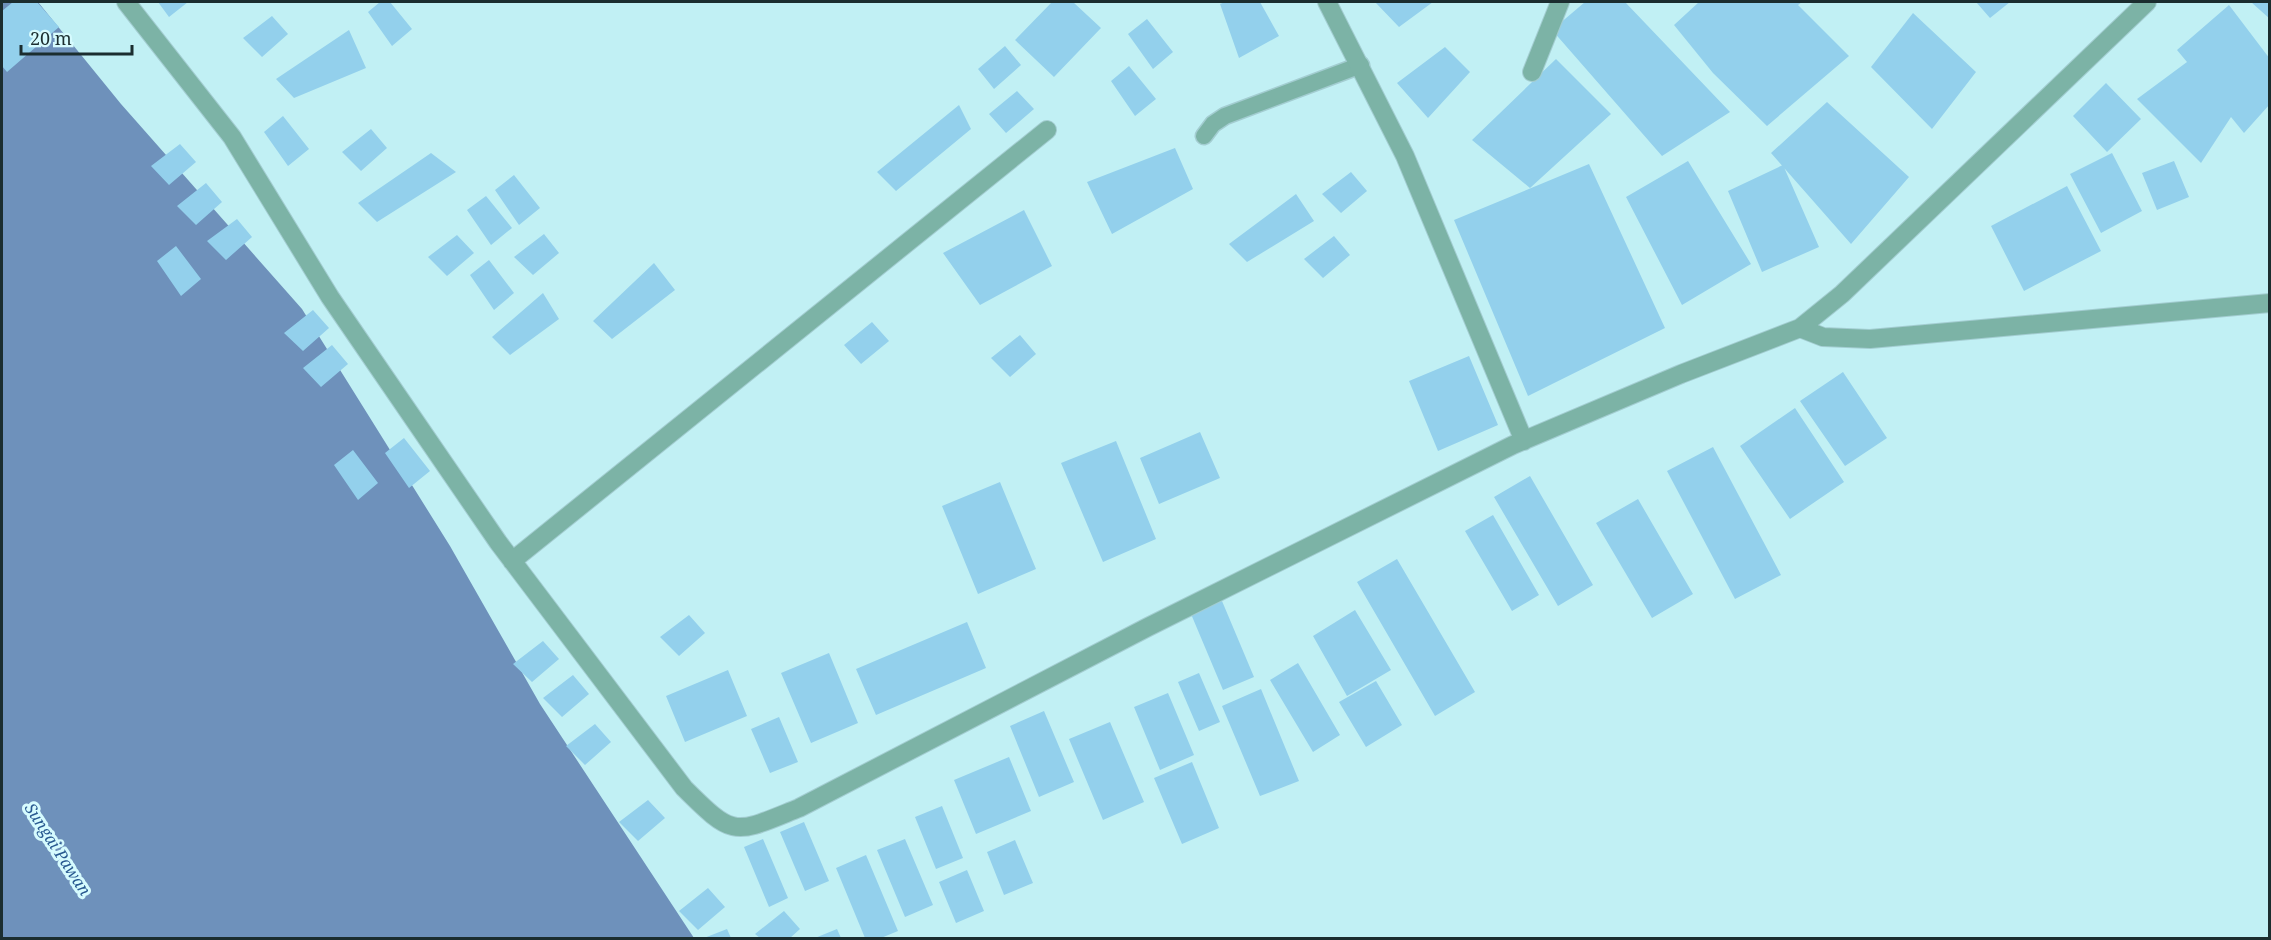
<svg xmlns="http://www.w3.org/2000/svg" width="2271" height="940" font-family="'Noto Serif',serif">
<rect width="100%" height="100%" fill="#c1f0f4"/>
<path fill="#6e91bb" d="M2,2H38L121,104L302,309L450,546L540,704L694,938H2Z"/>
<path fill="#93d0ec" d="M13,2H37L59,27L7,72L2,66V11Z
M158,2H188L169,17Z
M380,2H390L412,29L392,46L368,12Z
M1052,2H1073L1101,28L1054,77L1015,40Z
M1225,2H1260L1279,36L1239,58L1220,4Z
M1375,2H1433L1399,27Z
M1585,2H1625L1730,112L1662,156L1552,30Z
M1699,2H1802L1798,5L1849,56L1767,126L1713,73L1674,25Z
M1976,2H2010L1990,18Z
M2251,2H2270V19Z
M2229,5L2270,59V104L2244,133L2231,117L2201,163L2137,99L2187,62L2177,50Z
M1913,13L1976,72L1932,129L1871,67Z
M272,16L288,34L262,57L243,38Z
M1147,19L1173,52L1153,69L1128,34Z
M349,30L366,68L294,98L276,79Z
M1005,46L1021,65L994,89L978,69Z
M1445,47L1470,72L1428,118L1397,83Z
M1556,59L1611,114L1530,188L1472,140Z
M1129,66L1156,99L1135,116L1111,81Z
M2106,83L2141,119L2107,152L2073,116Z
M1017,91L1034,109L1006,133L989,114Z
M1827,102L1909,177L1851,244L1771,153Z
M959,105L971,129L896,191L877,172Z
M283,116L309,149L288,166L264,132Z
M371,129L387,148L361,171L342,152Z
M180,144L196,162L169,185L151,166Z
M1175,148L1193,189L1112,234L1087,182Z
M431,153L456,172L377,222L358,203Z
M2112,153L2142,211L2101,233L2070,174Z
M1688,161L1751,264L1682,305L1626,197Z
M2174,161L2189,197L2157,210L2142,173Z
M1589,164L1665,328L1528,396L1454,220Z
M1783,165L1819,247L1762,272L1728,191Z
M1351,172L1367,191L1341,213L1322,194Z
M514,175L540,208L519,225L495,190Z
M206,183L222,202L196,225L177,206Z
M2067,186L2101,251L2024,291L1991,226Z
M1296,194L1314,221L1247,262L1229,244Z
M486,196L512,228L491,245L467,210Z
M1024,210L1052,266L980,305L943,253Z
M237,219L252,237L226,260L207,241Z
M544,234L559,253L533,275L514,257Z
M457,235L474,253L447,276L428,257Z
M1334,236L1350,255L1323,278L1304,259Z
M176,246L201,279L181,296L157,261Z
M489,260L514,293L494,310L470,275Z
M654,263L675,290L612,339L593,321Z
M543,293L559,319L510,355L492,337Z
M313,310L329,328L303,351L284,333Z
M872,322L889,341L861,364L844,345Z
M1020,335L1036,354L1010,377L991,358Z
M332,345L348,364L321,387L303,368Z
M1469,356L1498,425L1438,451L1409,381Z
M1843,372L1887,438L1845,466L1800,401Z
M1795,408L1844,482L1790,519L1740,446Z
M1200,432L1220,478L1159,504L1140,458Z
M404,438L430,471L409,488L385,453Z
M1116,441L1156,539L1103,562L1061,463Z
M1713,447L1781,575L1735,599L1667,471Z
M353,450L378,483L358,500L334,465Z
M1530,476L1593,585L1558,606L1494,497Z
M1000,482L1036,569L978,594L942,506Z
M1638,499L1693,594L1652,618L1596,523Z
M1493,515L1539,595L1512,611L1465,531Z
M1397,559L1475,692L1435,716L1357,582Z
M1222,601L1254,677L1223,690L1191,614Z
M1355,610L1391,670L1347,696L1313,636Z
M689,615L705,633L679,656L660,637Z
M967,622L986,668L876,715L856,669Z
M543,641L559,659L532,682L513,664Z
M829,653L858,723L811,743L781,673Z
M1298,663L1340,735L1313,752L1270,680Z
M728,670L747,716L685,742L666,696Z
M1199,673L1220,722L1199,731L1178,682Z
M573,675L589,694L562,717L543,698Z
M1376,681L1402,725L1366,747L1339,702Z
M1261,689L1299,781L1260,796L1222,706Z
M1168,693L1194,755L1160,770L1134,707Z
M1044,711L1074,782L1039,797L1010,726Z
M779,717L798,762L770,773L751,729Z
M1110,722L1144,802L1103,820L1069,739Z
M595,724L611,742L585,765L566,746Z
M1009,757L1031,811L976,834L954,780Z
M1192,762L1219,828L1182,844L1154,778Z
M648,800L665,818L638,841L619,822Z
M942,806L963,858L936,869L915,817Z
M804,822L829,881L805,891L780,832Z
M763,839L788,898L769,907L744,847Z
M905,839L933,905L905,917L877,850Z
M1015,840L1033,883L1004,895L987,852Z
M866,855L898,931L881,938H865L836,868Z
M967,870L984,911L956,923L939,882Z
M708,888L725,907L698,930L679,911Z
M784,911L800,929L790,938H760L755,934Z
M727,929L731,938H704Z
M837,929L841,938H815Z"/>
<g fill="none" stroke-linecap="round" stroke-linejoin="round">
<defs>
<path id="lane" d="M1204,136L1213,124L1225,116L1361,65"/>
<path id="street" d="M126,2L232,137L330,297L498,542L684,788C735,839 734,834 799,808L1148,627L1513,445L1681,374L1800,328L1842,294L2147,2
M1327,2L1405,156L1524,441
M1532,72L1560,2
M1800,328L1823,337L1870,339L2270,303
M512,561L1047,130"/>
</defs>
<use href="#lane" stroke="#a3cdd1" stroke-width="19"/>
<use href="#street" stroke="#a3cdd1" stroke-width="20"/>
<use href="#lane" stroke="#7cb3a6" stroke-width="16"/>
<use href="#street" stroke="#7cb3a6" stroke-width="18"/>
</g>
<g text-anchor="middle" stroke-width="6" stroke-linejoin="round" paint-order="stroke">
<g font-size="16" font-style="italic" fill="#285990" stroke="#d6fbfe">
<text transform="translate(58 849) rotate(57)" y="6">Sungai Pawan</text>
</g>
</g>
<rect width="2271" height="940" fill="none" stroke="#1b2d2f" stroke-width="6"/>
<path d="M21 45v9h111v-9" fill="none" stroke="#1b2d2f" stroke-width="3"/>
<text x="30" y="45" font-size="18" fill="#1b2d2f" stroke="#d6fbfe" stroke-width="4.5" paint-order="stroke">20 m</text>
</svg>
